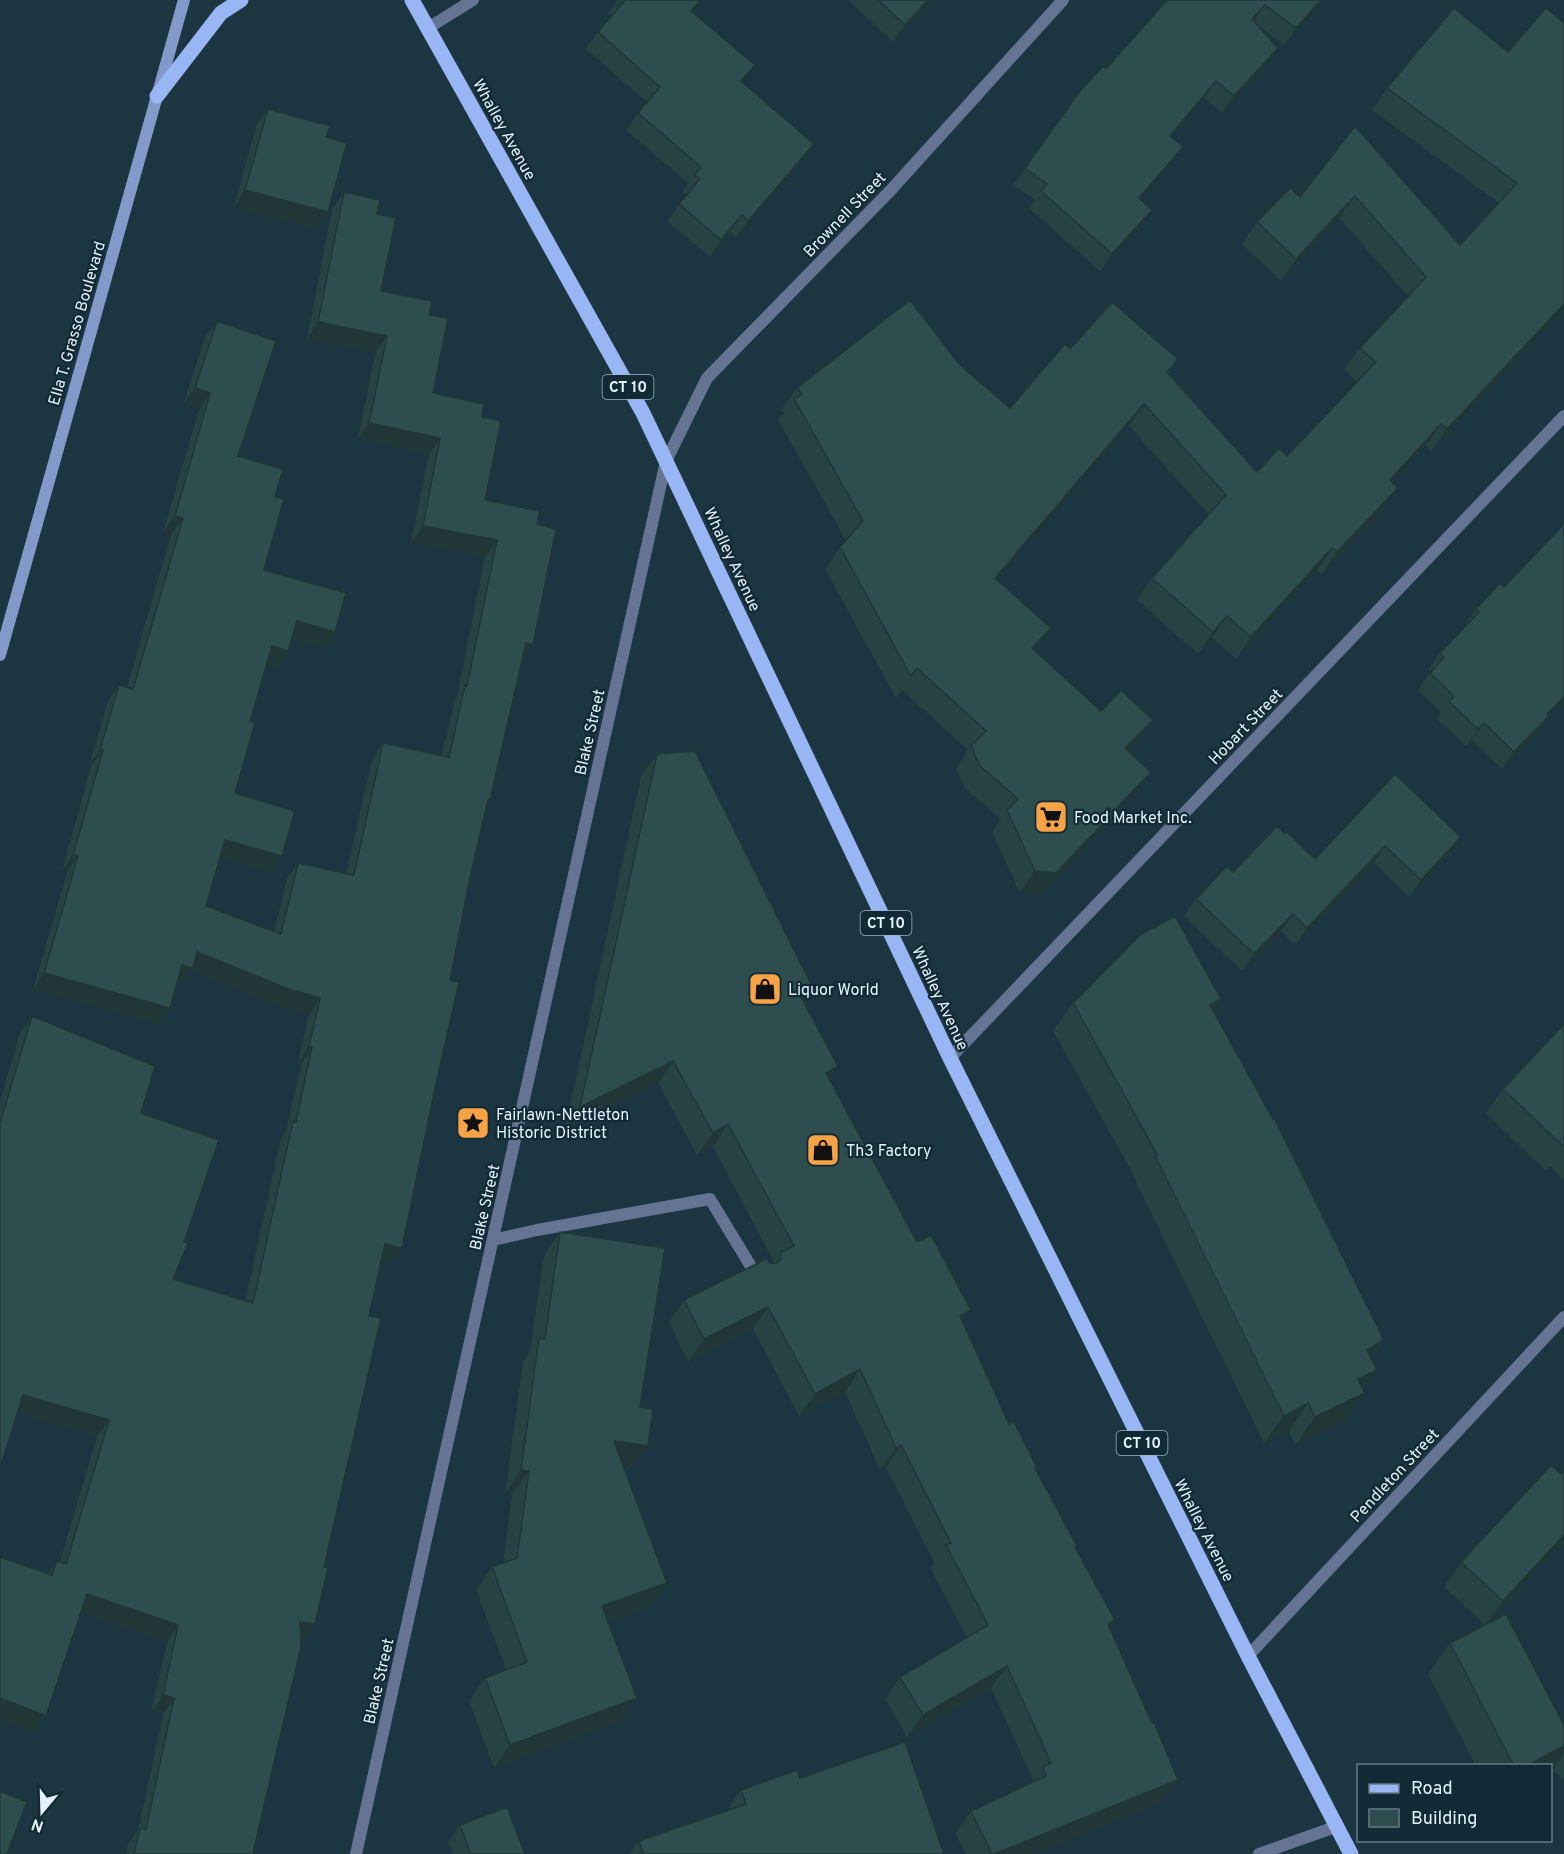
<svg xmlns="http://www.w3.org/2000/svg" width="1564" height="1854" font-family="Overpass,sans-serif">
<rect width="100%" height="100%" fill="#1b3541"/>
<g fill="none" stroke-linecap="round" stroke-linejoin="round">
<path stroke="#657492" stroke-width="12" d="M428,28L473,0
M493,1240L537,1230L710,1199L758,1278"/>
<path stroke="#657492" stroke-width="12" d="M950,1058L1564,416
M1248,1656L1564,1317
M356,1854L666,461L707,378L890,191L1063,0
M1259,1854L1338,1826"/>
<path stroke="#8299c9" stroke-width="12" d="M0,655L184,0"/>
<path stroke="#98b6f3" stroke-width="15" d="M412,0L643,413L950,1058L1248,1656L1351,1854
M157,96L221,13L241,0"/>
</g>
<path fill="#274243" d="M617,0H703L693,12L743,82L802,161L736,238L730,232L710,257L667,221L687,195L682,192L688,183L626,130L638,113L647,102L586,49L598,32L612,16L608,13Z
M848,0H932L893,42Z
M1167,0H1321L1313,12L1284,45L1260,27L1278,48L1266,65L1222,113L1204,98L1171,137L1183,147L1171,164L1140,199L1152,210L1140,227L1100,271L1029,208L1035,200L1013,185L1080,91L1106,69Z
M1564,23V309L1431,451L1426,445L1392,482L1383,509L1322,574L1317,570L1236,659L1212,638L1198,654L1137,600L1152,578L1209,515L1129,426L997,579L1035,650L1101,711L1153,720L1138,741L1128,751L1151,772L1136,794L1040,895L1020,893L992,832L1001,819L965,788L956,768L968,750L902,690L896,698L825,569L846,540L778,420L784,413L781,410L797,388L959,364L1010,408L1070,349L1178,359L1168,374L1257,472L1287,456L1357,382L1344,369L1360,348L1408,296L1339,218L1281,281L1242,244L1257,222L1300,197L1355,126L1460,245L1499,203L1372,110L1387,88L1508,52Z
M268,109L326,137L328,212L316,229L234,207L256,126Z
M344,192L377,214L381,291L429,315L433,393L482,417L485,500L537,524L533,645L522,660L486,806L471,873L450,980L436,1084L402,1248L390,1264L381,1262L369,1316L324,1567L315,1624L304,1641L301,1640L253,1853L256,1854H126L128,1844L138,1830L163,1714L151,1712L167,1642L81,1612L34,1732L0,1719V1557L48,1573L57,1561L60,1562L97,1436L17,1413L0,1468V1101L20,1033L32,1016L141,1113L184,1242L173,1279L245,1301L281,1138L286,1132L301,1064L298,1063L309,1014L286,1007L285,1009L191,970L181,984L177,983L170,1008L158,1024L33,989L67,873L62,871L91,766H89L108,701L119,685L127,687L171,534L163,532L199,410L183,404L205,337L217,321L238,456L275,497L264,570L335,632L323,648L292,639L288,651L277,668L267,665L250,722L235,793L282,856L271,872L220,858L206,906L274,932L287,879L298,863L346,874L372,759L383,743L442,755L454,702L457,697L485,557L411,543L429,454L358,439L375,353L307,339L332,209Z
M1564,524V701L1546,720L1537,733L1502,769L1472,740L1466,746L1437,719L1441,712L1418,690L1430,672L1428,670L1440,653L1465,627L1464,626L1476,609L1504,587Z
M657,754L805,1004L838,1066L829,1079L917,1242L963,1322L1009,1424L1037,1467L1036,1469L1077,1546L1076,1548L1115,1620L1110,1628L1178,1780L1162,1802L1034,1854H966L955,1833L971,1811L1032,1782L1033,1780L991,1688L907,1737L885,1699L900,1677L967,1637L930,1568L934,1562L886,1468L880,1470L845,1392L799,1416L753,1329L688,1362L669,1322L684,1300L770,1263H773L774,1262L713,1147L697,1155L658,1083L565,1130L641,776Z
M1395,774L1461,837L1450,854L1409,897L1374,863L1295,945L1281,931L1242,971L1184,916L1196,899L1285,834L1315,859Z
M1073,1003L1213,1011L1384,1340L1372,1359L1377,1370L1364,1390L1365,1393L1346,1420L1295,1445L1289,1431L1264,1443L1136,1183L1137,1181L1053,1031Z
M1564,1024V1180L1550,1166L1546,1171L1486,1113L1503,1089Z
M560,1232L640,1407L648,1446L632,1469L624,1468L667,1583L651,1606L608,1622L637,1698L621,1721L494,1768L469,1701L485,1678L506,1670L476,1590L492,1567L503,1563L512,1494H505L523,1361L530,1351L544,1255Z
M1564,1470V1541L1486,1625L1564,1725V1780L1553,1770L1551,1773V1766H1476L1428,1674L1450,1643L1485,1625L1444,1587L1461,1562Z
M800,1778L944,1854H629L639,1841L730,1809L729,1807L741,1790Z
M460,1825L525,1854H453L448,1842Z"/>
<path fill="#203637" d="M701,0H703L679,28L691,11Z
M928,0H932L893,42L905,25Z
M1321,0L1313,12L1284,45L1296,28Z
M1265,5L1253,22L1252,19Z
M1278,48L1266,65L1222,113L1234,96Z
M755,65L743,82L729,98L741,81Z
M1216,81L1204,98L1158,153L1170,136Z
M814,144L802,161L736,238L748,221Z
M1183,147L1171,164L1127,215L1139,198Z
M245,190L328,212L316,229L234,207Z
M1355,196L1339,218L1281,281L1296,259Z
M1152,210L1140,227L1100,271L1112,254Z
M742,215L730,232L710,257L721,240Z
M1564,304V309L1431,451L1447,429Z
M318,322L387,336L375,353L307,339Z
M195,388L210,393L199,410L183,404Z
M1144,404L1129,426L980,599L995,578Z
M369,423L440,438L429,454L358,439Z
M1441,424L1426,445L1375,502L1390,480Z
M1398,488L1383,509L1322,574L1337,552Z
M175,516L183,518L171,534L163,532Z
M423,526L497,540L485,557L411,543Z
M1332,548L1317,570L1236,659L1251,637Z
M1227,616L1212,638L1198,654L1213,632Z
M297,621L335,632L323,648L285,638Z
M1051,628L1036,649L1017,670L1032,648Z
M526,643L533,645L521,661Z
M272,646L288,651L277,668L261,663Z
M1564,697V701L1546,720L1537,733L1502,769L1514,752L1547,714Z
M1153,720L1138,741L1110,770L1125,748Z
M1484,723L1472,740L1466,746L1478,729Z
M100,749L103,750L91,766H89Z
M1151,772L1136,794L1098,834L1113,812Z
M1112,814L1096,836L1040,895L1020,893L1035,871Z
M1461,837L1450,854L1409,897L1421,880Z
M225,840L282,856L271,872L213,856Z
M1385,846L1374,863L1295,945L1307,928Z
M73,855L78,856L67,873L62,871Z
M1293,914L1281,931L1242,971L1254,954Z
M197,952L297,991L320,998L309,1014L286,1007L285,1009L191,970L181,984L170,981L182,965Z
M44,973L170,1008L158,1024L33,989Z
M814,990L799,1013L801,997Z
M1221,999L1202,1027L1210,1005Z
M309,1046L312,1047L301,1064L298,1063Z
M673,1061L658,1083L565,1130L580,1107Z
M838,1066L823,1088L826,1073Z
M728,1124L713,1147L697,1155L713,1133Z
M385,1244L402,1248L390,1264L374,1261Z
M768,1307L753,1329L688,1362L704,1339Z
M971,1310L956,1332L960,1316Z
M1384,1340L1365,1368L1367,1350Z
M860,1369L845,1392L799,1416L815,1394Z
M1377,1370L1360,1395L1365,1393L1346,1420L1295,1445L1315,1417L1358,1379Z
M23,1395L109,1420L97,1436L11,1411Z
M1308,1403L1289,1431L1264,1443L1284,1416Z
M614,1441L648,1446L632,1469L598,1464Z
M901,1445L886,1468L880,1470L896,1448Z
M521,1470L529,1471L512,1494H505Z
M1564,1535V1541L1485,1625L1503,1601Z
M667,1583L651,1606L586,1630L602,1606Z
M87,1594L178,1625L167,1642L76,1610Z
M1115,1620L1099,1643L1108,1624Z
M300,1622L315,1624L304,1641L289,1638Z
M1007,1666L991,1688L907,1737L923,1715Z
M163,1695L174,1698L163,1714L151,1712Z
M0,1698L46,1716L34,1732L0,1719Z
M637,1698L621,1721L494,1768L510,1745Z
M1564,1746V1754L1551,1773V1766H1526Z
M1178,1780L1162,1802L1034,1854H994Z"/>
<path fill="#2d4d4e" stroke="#203637" stroke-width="1.5" d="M625,0H701L691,11L755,65L741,81L814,144L748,221L742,215L721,240L679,204L700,179L694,175L701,167L638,113L660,87L598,32Z
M878,0H928L905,25Z
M1167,0H1321L1296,28L1265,5L1252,19L1278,48L1234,96L1216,81L1170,136L1183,147L1139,198L1152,210L1112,254L1041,191L1047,184L1025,168L1080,91L1103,66L1106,69Z
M1454,8L1508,52L1546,8L1564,23V304L1447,429L1441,424L1390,480L1398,488L1337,552L1332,548L1251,637L1227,616L1213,632L1152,578L1226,495L1144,404L995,578L1051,628L1032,648L1101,711L1121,690L1153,720L1125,748L1151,772L1113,812L1107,807L1112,814L1056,873L1035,871L1007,810L1018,799L980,766L971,746L986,731L917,668L911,676L840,547L863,521L794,399L802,394L797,388L910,300L959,364L1010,408L1065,344L1070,349L1112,302L1178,359L1167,372L1257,472L1279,448L1287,456L1376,362L1360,348L1426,277L1355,196L1296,259L1257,222L1290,188L1300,197L1355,126L1460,245L1517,183L1387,88Z
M268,109L330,126L326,137L347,143L328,212L245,190Z
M344,192L380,200L377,214L396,218L381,291L432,301L429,315L448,318L433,393L484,404L482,417L501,421L485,500L540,511L537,524L556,529L533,645L526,643L490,800H488L471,873L450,980L459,982L436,1084L402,1248L385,1244L369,1316L381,1318L324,1567L328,1568L315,1624L300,1622L301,1647L253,1853L256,1854H134L140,1828L146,1829L174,1698L163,1695L178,1625L87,1594L46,1716L0,1698V1557L52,1575L57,1561L66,1564L109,1420L23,1395L0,1468V1123L32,1016L155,1066L141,1113L219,1140L184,1242L188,1243L173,1279L253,1303L293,1121L296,1122L312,1047L309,1046L320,998L297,991L296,992L197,952L193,968L182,965L170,1008L44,973L78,856L73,855L103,750L100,749L119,685L133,689L183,518L175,516L210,393L195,388L217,321L276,341L238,456L283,469L275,497L284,499L264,570L346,593L335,632L297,621L288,651L272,646L250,722L255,723L235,793L295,811L282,856L225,840L206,906L281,934L298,863L354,875L383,743L449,757L465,685L467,686L497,540L423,526L440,438L369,423L387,336L318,322Z
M1564,524V697L1547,714L1549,716L1514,752L1484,723L1478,729L1449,702L1454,696L1430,673L1444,657L1440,653L1479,612L1476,609L1500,583L1504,587Z
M695,751L814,990L801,997L838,1066L826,1073L917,1242L931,1235L971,1310L960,1316L1009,1424L1014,1422L1037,1467L1035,1468L1077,1546L1075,1547L1115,1620L1108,1624L1152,1723L1154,1722L1178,1780L994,1854H992L971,1811L1046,1776L1043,1767L1051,1763L1007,1666L923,1715L900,1677L988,1625L946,1545L951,1543L901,1445L896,1448L860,1369L815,1394L768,1307L704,1339L684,1300L766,1259L770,1263H777L781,1259V1252L794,1246L728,1124L713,1133L673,1061L580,1107L657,754Z
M1395,774L1461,837L1421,880L1385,846L1307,928L1293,914L1254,954L1196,899L1227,866L1233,872L1277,826L1285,834L1287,832L1315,859Z
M1175,916L1221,999L1210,1005L1273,1119L1274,1118L1384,1340L1367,1350L1377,1370L1358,1379L1365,1393L1315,1417L1308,1403L1284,1416L1155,1156L1157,1154L1073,1003L1140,935Z
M1564,1024V1145L1563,1146L1503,1089Z
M560,1232L665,1248L640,1407L653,1409L648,1446L614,1441L667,1583L602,1606L637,1698L510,1745L485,1678L527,1662L492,1567L517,1558L529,1471L521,1470L539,1338L545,1339Z
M1551,1465L1561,1474L1564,1470V1535L1503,1601L1461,1562Z
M1506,1614L1564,1725V1746L1526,1766H1514L1450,1643Z
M905,1742L944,1854H641L643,1853L639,1841L746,1804L741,1790L797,1770L800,1778Z
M0,1791L27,1802L7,1854H0Z
M507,1807L525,1854H471L460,1825Z"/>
<defs>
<symbol id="supermarket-square" viewBox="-11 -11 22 22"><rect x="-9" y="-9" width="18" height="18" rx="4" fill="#f6a247" stroke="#112a36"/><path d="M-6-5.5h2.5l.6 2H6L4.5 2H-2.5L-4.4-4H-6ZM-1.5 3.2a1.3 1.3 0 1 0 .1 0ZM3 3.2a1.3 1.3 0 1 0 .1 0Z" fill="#111"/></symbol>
<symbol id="shop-square" viewBox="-11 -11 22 22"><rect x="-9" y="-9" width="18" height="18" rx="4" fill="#f6a247" stroke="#112a36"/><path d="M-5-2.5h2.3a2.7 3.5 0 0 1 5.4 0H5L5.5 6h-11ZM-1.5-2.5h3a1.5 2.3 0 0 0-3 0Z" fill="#111"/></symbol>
<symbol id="sight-square" viewBox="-11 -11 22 22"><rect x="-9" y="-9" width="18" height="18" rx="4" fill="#f6a247" stroke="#112a36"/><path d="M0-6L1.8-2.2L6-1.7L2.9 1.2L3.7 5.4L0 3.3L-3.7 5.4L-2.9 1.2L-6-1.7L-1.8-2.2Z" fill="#111"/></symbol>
</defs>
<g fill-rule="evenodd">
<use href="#supermarket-square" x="1032" y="798" width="38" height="38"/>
<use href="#shop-square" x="746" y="970" width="38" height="38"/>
<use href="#sight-square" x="454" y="1104" width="38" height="38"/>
<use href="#shop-square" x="804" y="1131" width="38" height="38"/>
</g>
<g text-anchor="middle" stroke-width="4.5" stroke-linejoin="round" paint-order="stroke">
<g fill="#112a36" stroke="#a4b6bf" stroke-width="1.5">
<rect x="602.5" y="375" width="51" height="24" rx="4.5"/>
<rect x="860.5" y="911" width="51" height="24" rx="4.5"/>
<rect x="1116.5" y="1431" width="51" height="24" rx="4.5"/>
</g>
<g font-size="15" font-weight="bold" fill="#e3f2fa">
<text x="628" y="392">CT 10</text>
<text x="886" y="928">CT 10</text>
<text x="1142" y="1448">CT 10</text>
</g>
<g font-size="16" fill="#e3f2fa" stroke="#112a36">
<text transform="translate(505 129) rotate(61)" y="6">Whalley Avenue</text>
<text transform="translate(844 214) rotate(-46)" y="6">Brownell Street</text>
<text transform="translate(76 323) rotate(-74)" y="6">Ella T. Grasso Boulevard</text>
<text transform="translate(733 559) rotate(65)" y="6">Whalley Avenue</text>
<text transform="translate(1245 726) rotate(-46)" y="6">Hobart Street</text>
<text transform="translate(589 732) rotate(-77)" y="6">Blake Street</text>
<text transform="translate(941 998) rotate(65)" y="6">Whalley Avenue</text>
<text transform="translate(484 1207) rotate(-77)" y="6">Blake Street</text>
<text transform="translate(1394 1475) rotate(-47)" y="6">Pendleton Street</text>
<text transform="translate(1205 1530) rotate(63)" y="6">Whalley Avenue</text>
<text transform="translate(378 1681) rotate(-77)" y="6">Blake Street</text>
</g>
<g font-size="16" fill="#e3f2fa" stroke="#112a36" text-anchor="start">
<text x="1074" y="823">Food Market Inc.</text>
<text x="788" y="995">Liquor World</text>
<text x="496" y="1120">Fairlawn-Nettleton<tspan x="496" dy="18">Historic District</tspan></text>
<text x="846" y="1156">Th3 Factory</text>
</g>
</g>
<rect x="1357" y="1764" width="195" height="78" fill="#112a36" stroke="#657a84" stroke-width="1.5"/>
<rect x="1369" y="1784" width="30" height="9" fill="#98b6f3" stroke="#657a84" stroke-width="1.5"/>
<text x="1411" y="1794" font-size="18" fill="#e3f2fa">Road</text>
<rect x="1369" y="1809" width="30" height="18" fill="#2d4d4e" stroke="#657a84" stroke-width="1.5"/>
<text x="1411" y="1824" font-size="18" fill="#e3f2fa">Building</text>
<g transform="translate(42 1812) rotate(199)" stroke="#112a36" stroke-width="4.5" paint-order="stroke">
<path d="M0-4.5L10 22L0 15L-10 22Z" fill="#e3f2fa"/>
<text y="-9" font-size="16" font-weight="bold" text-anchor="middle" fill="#e3f2fa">N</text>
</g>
</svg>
